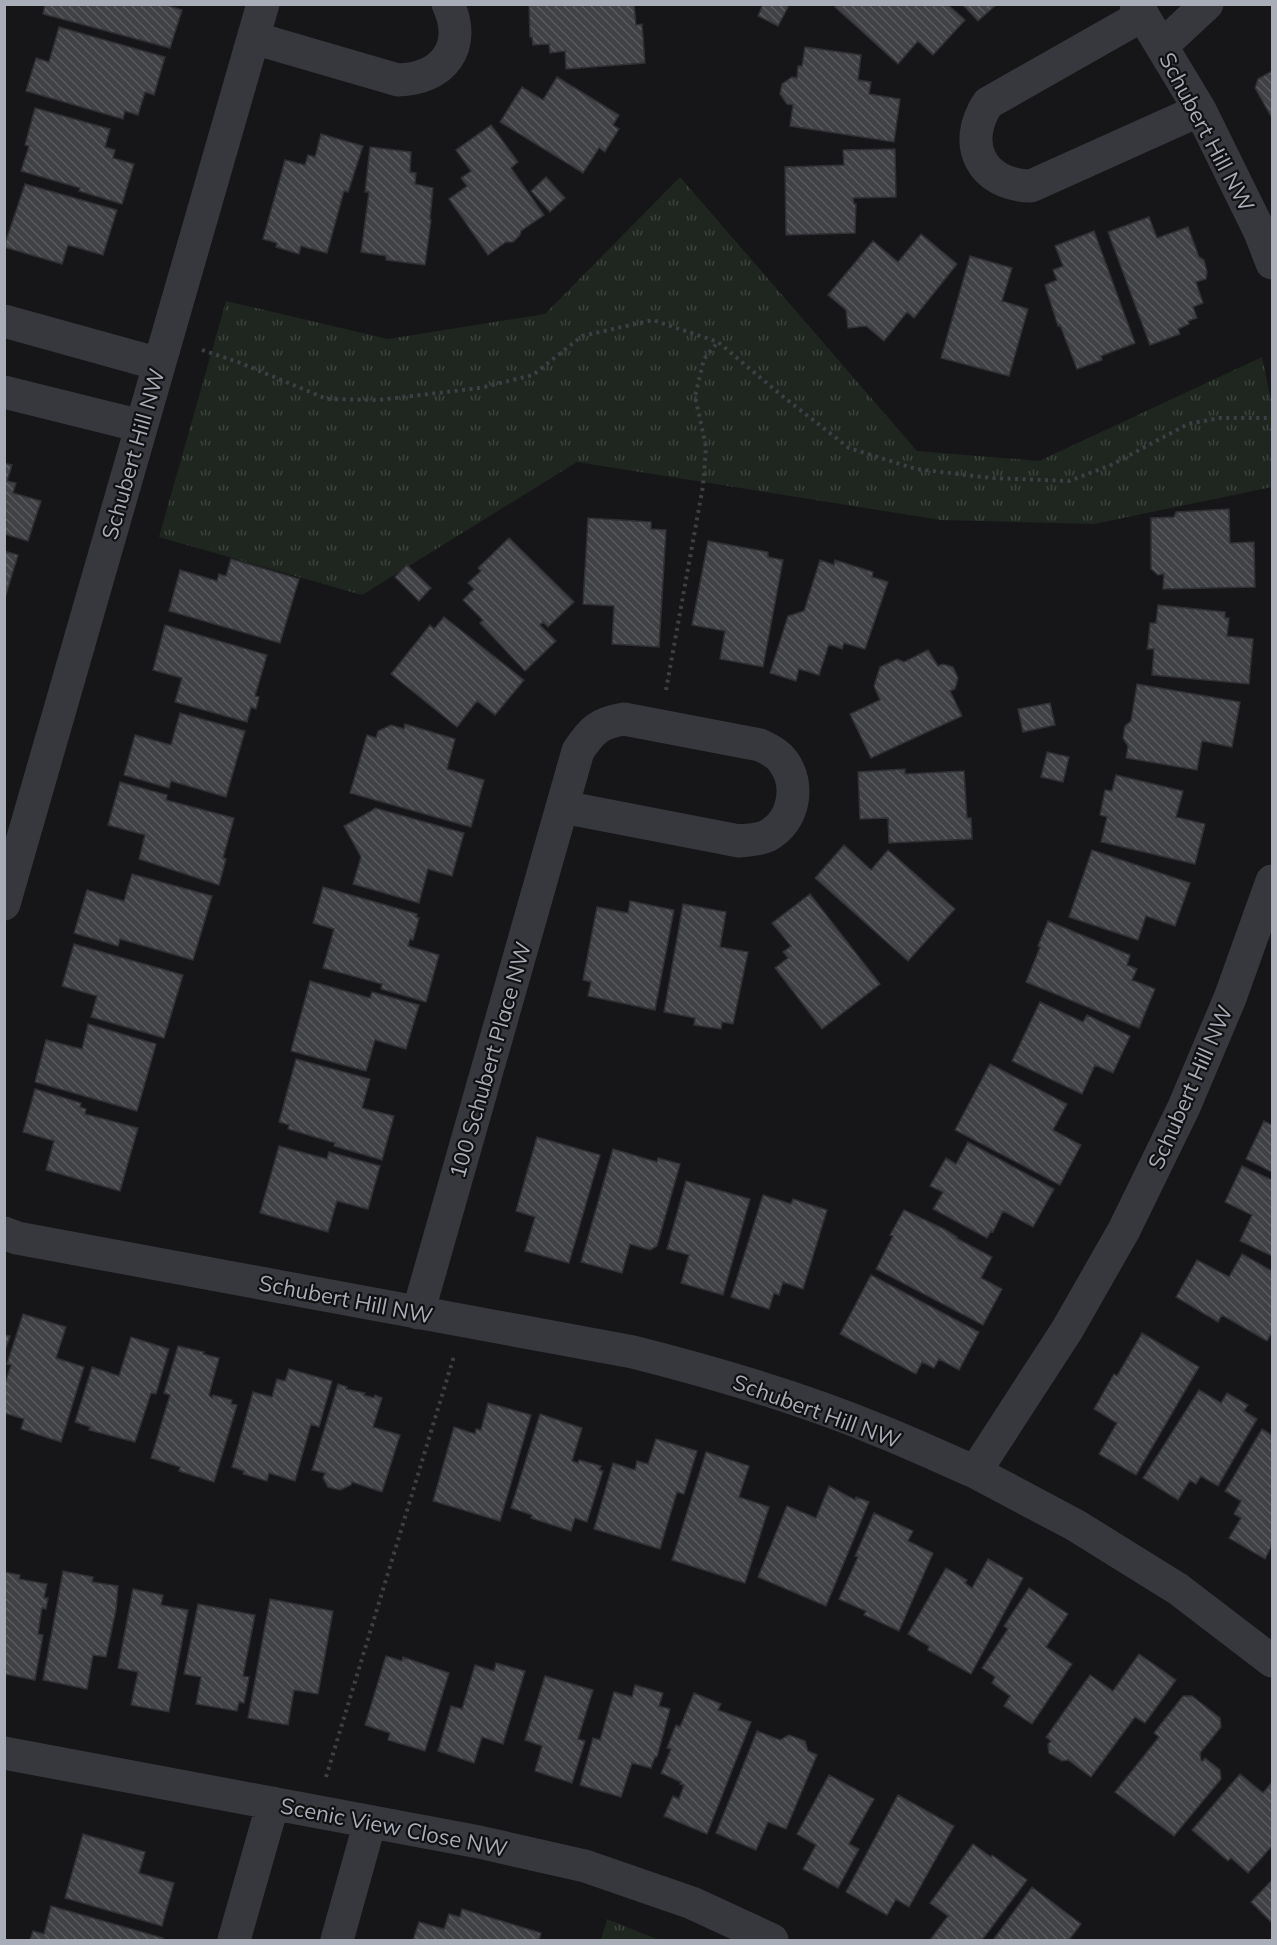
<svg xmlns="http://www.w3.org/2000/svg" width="1277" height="1945" font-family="Mulish,sans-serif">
<defs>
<pattern id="grass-tufts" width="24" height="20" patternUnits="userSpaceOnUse" patternTransform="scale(1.5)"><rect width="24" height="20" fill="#1e261f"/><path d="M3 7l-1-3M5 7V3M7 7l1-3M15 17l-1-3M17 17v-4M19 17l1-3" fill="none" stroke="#3c433d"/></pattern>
<pattern id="building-back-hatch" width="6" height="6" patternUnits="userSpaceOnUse" patternTransform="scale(1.5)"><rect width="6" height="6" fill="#404145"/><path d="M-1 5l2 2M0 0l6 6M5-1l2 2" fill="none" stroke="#595a5e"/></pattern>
</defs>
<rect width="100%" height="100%" fill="#161618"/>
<path fill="url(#grass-tufts)" d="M680,177L917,451L1039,461L1262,357L1272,405V487L1094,524L941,520L577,462L362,595L159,537L226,301L388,339L545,314Z
M607,1919L659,1940H601Z"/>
<path fill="url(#building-back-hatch)" stroke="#303034" stroke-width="1.5" d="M45,4H163L182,10L170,48L43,14Z
M634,4L636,25L642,24L645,63L566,69L565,51L550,53L549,44L533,45L532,37H530L529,5Z
M763,4H783L788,7L778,26L758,16Z
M838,4H947L965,20L933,55L918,41L898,64L835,7Z
M962,4H997L978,21Z
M59,27L165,57L154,95L145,92L138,115L125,111L123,119L26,91L36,58L49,62Z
M805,47L861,55L858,80L871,82L869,94L900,99L894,142L790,126L793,105L787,104L780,94L782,84L792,77L797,78L798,66H802Z
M1272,71V118L1255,88L1258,79Z
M557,77L619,115L613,125L619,129L607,148L605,152L599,148L583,173L500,122L522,87L543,100Z
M35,108L110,129L105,147L115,150L113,158L134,164L122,204L79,191L80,188L21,171L29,146L25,145Z
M491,125L518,162L511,168L544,215L521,231L520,235L513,242H506L488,255L449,199L467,186L461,178L471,171L456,150Z
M321,134L363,146L348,192L344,191L327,253L301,246L299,254L276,247L277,243L263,239L285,160L305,165L308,155L315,157Z
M370,147L411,152L410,172L416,173L415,184L433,188L430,219L431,220L425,265L386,260V256L361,252L369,192H365Z
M895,149L896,197L853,198L854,204H856L855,233L786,235L785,167L844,165L843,150Z
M546,177L565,198L550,212L531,191Z
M25,184L117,210L103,255L68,245L62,264L4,247Z
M1149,217L1157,238L1188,227L1199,257L1204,260L1207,272L1206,279L1196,282L1203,303L1193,307L1197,318L1188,321L1189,324L1178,329L1180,334L1150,345L1108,232Z
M1094,231L1135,343L1101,356L1102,360L1077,369L1060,325L1058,326L1045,285L1057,280L1053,270L1063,266L1055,246Z
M921,234L957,264L914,318L907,312L884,341L866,326L848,328L846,310L828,295L873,241L898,262Z
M970,256L1012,268L1002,301L1028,309L1009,376L941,358Z
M4,463L12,465L7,481L16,483L13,493L41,501L28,541L4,534Z
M1229,509L1230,543L1254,542L1255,587L1163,589L1164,574L1158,575L1151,569V518L1174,517L1176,512Z
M588,518L651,522V529L666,530L659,647L612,644L614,606L583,604Z
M509,538L574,602L548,627L543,622L540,625L556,641L525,671L480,623L483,620L463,600L474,589L468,583L481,571L478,568Z
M708,541L768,552V557L783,560L763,667L720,659L725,631L692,625Z
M4,551L18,555L5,598H4Z
M231,559L299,579L280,643L169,611L180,570L217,581L219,574L226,576Z
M820,560L834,565L835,560L873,572L872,577L888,582L865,649L844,643L842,649L829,644L819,675L799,669L796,681L770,673L788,616L804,611Z
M407,565L431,588L419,601L395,577Z
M1158,605L1225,612V618H1229L1227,636L1253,639L1249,684L1152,675L1154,649H1147L1148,645L1150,623H1156Z
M444,617L524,680L495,715L477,701L457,727L391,674L430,625L434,629Z
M165,625L267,655L255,696L259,697L256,709L251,707L247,722L175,702L182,678L153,670Z
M928,650L938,666L943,664L953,667L958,678L955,689L950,691L962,716L871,758L850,714L880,700L874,686L880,667L897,659L904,662Z
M1137,684L1240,702L1232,747L1202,741L1197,770L1126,758L1128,746L1123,738L1125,726L1131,721Z
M1050,703L1055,725L1023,732L1018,709Z
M180,713L245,731L226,797L171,781L169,788L124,775L135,735L171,745Z
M405,724L455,739L447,769L484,780L471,827L350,793L367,735L376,738L378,731L391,725L404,729Z
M1047,752L1069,757L1063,782L1041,777Z
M905,769V774L964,771L967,818H971L972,839L889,843L888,818L860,819L858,772Z
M1116,775L1183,791L1176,817L1205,824L1195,864L1101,842L1107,817L1100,815L1105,790L1112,791Z
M120,782L167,795L166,800L234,818L223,858L226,859L219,885L139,859L145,835L108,825Z
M375,808L464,833L452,876L428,869L419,903L353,884L361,857L344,826L373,810Z
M844,845L871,870L888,850L955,909L908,961L815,878Z
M1092,850L1190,883L1175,926L1146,916L1138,940L1069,917Z
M132,874L212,896L193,960L120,939L118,946L74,933L87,890L124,901Z
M323,887L417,914L416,917L419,918L413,940L410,939L408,946L439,955L426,1002L381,989L382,984L323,968L334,929L313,923Z
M810,894L880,984L822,1029L775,968L788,958L783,952L791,946L772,923Z
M630,901L674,910L655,1010L588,996L591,982L583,980L597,907L628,913Z
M683,904L726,912L720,947L748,952L733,1024L722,1022L721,1029L694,1025L695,1018L664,1012Z
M1048,921L1130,955L1127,965L1137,969L1132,980L1155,989L1139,1028L1026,982L1040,947L1038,946Z
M74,944L183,975L164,1038L91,1017L97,996L62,986Z
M310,981L370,998L372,992L419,1005L406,1049L375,1040L366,1071L291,1051Z
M1040,1002L1083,1022L1087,1015L1130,1036L1113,1073L1095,1065L1082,1094L1012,1061Z
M88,1024L156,1044L137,1111L35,1082L46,1040L82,1049Z
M296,1059L370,1079L362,1108L394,1116L382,1160L334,1146L335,1143L288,1129L289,1125L279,1122Z
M990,1064L1067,1104L1053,1130L1081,1145L1060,1185L955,1130Z
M35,1089L81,1103L80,1107L86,1109L85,1114L138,1128L120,1191L46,1170L54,1141L23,1132Z
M1264,1121L1272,1125V1172L1246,1159Z
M537,1137L600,1155L569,1263L525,1251L535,1217L516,1211Z
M968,1142L1054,1189L1033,1227L1003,1211L993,1232L991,1231L987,1238L933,1209L943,1192L930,1186L946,1158L956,1164Z
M279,1146L327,1159L329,1152L380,1166L368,1209L337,1201L328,1232L260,1213Z
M613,1149L657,1162L658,1158L680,1164L657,1246L650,1250L630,1244L622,1273L581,1262Z
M1242,1166L1272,1180V1256L1240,1241L1252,1215L1225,1202Z
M686,1181L750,1199L723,1295L681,1283L689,1255L667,1249Z
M763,1195L791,1204L793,1199L827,1210L803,1289L783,1282L779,1295L774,1293L769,1309L731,1297Z
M904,1210L944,1229L957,1237L956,1238L992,1257L981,1278L1002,1289L983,1325L876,1269L893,1236L890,1235Z
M1242,1254L1272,1271V1332L1267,1341L1222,1315L1218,1322L1176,1297L1197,1260L1229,1277Z
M871,1275L979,1332L959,1370L939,1359L934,1368L922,1362L916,1374L840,1334Z
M23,1314L66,1327L56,1358L84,1367L61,1442L21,1429L24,1419L4,1413V1387L11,1365L7,1364Z
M1142,1333L1199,1367L1136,1475L1099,1454L1117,1423L1094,1409L1114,1374L1117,1376Z
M4,1335L10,1336L4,1353Z
M131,1337L169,1349L156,1394L151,1393L135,1442L89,1430L90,1427L75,1422L92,1367L119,1376Z
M178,1346L204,1352L203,1354L219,1358L209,1395L212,1398L213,1395L232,1400L231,1404L237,1405L214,1482L179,1471L180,1467L151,1458L170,1395L164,1393Z
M289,1369L332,1381L319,1427L311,1424L295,1481L269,1473L267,1481L243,1474L244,1471L232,1467L253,1392L272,1397L277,1379L285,1381Z
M338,1384L347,1387L346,1389L365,1393L364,1395L374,1398L375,1395L382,1398L373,1427L400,1435L382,1492L352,1482L351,1485L340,1490L328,1487L323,1478L325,1473L312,1470Z
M1199,1390L1221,1403L1227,1393L1248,1405L1244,1411L1257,1419L1218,1486L1201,1476L1196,1484L1190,1480L1178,1500L1143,1478Z
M488,1403L531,1415L500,1521L433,1501L454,1427L475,1434L476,1429L481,1430Z
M540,1414L582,1428L572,1461L578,1463L579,1460L601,1466L599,1470L603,1471L587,1522L575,1518L571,1531L531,1518L532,1515L511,1508Z
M1262,1429L1272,1435V1545L1265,1559L1229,1538L1241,1518L1234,1514L1241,1501L1225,1491Z
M656,1439L697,1451L684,1494L677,1492L660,1549L594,1529L613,1463L635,1470L637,1461L648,1464Z
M706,1452L749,1466L739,1497L769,1507L745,1583L672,1560Z
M829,1486L855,1500L856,1497L869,1502L826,1606L758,1577L787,1506L816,1518Z
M874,1513L913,1531L908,1541L933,1553L899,1631L864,1615L866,1611L839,1599L858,1557L855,1556Z
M988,1559L1023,1578L971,1674L928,1650L929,1646L908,1634L946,1568L967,1580L965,1583L972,1588Z
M63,1571L93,1577L92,1582L118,1586L116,1610L106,1657L93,1655L87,1689L43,1680Z
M4,1572L20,1575L19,1579L47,1584L44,1598H48L46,1609L42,1608L38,1634L43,1635L35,1680L4,1674Z
M1029,1588L1068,1614L1046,1647L1072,1664L1032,1724L1004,1706L1010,1696L992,1683L995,1677L982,1668L1008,1629L1004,1626Z
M133,1589L163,1595L161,1605L188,1610L169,1712L131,1705L138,1672L118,1668Z
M270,1599L333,1611L318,1694L294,1690L288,1725L248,1718Z
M198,1604L255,1615L243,1676L249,1677L244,1703L239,1702L237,1711L196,1704L201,1677L184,1674Z
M1139,1654L1176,1680L1145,1723L1135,1717L1091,1777L1068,1760L1062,1761L1049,1753L1048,1744L1051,1741L1046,1737L1090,1675L1113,1691Z
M386,1656L402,1661L403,1657L449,1673L425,1751L388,1740L390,1733L365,1725Z
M496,1663L525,1671L503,1744L482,1737L474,1763L438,1751L451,1706L462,1709L475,1665L494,1671Z
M545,1676L593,1690L578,1739L585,1741L572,1783L535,1771L542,1746L525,1740Z
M635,1685L663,1693L659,1706L670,1709L657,1757H655L651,1768L632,1763L621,1797L580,1785L593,1738L600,1740L614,1692L632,1697Z
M694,1693L721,1704L718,1710L751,1722L707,1834L664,1816L673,1796L679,1799L684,1785L680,1784L681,1782L661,1773L671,1749L667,1748L676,1725L680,1727Z
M1183,1696H1192L1220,1718L1221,1727L1200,1753L1201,1760L1203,1761L1205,1758L1220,1770L1221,1779L1174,1836L1115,1792L1159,1737L1154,1733Z
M757,1731L780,1740L789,1735L805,1741L808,1751L817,1755L786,1829L768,1822L756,1850L716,1833Z
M1240,1774L1263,1793L1272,1782V1846L1248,1873L1231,1858L1228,1861L1192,1830Z
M829,1775L874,1799L849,1844L859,1849L838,1888L803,1869L816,1845L797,1834Z
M898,1795L954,1826L909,1907L896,1899L887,1915L846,1892Z
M83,1834L145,1852L139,1873L174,1883L162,1926L65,1898Z
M973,1844L991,1857L992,1855L1027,1880L982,1940H930L948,1916L930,1903Z
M1272,1880V1923L1251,1902Z
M1032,1887L1081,1924L1069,1940H993Z
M51,1906L163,1938V1940H30L33,1931L44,1934Z
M462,1909L541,1933L539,1940H413L419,1922L444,1929L449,1914L460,1917Z"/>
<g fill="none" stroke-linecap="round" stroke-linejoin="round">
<path stroke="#3d3f44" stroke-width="4" stroke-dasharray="3 4.5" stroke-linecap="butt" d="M202,350L238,362L327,399L378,400L480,388L533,375L582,336L653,320L718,342L781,395L849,448L916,469L992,478L1069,481L1111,465L1188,424L1220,418H1272
M666,690L703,486L706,447L695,396L704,359L718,342
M326,1777L454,1356"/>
<path stroke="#37383d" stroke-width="33" d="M1136,4L1200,110L1260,232L1272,263
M1143,15L988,103C961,144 981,185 1031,186L1200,110
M254,38L398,80C443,79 468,47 448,4
M1162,46L1207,4
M4,321L159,364
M4,392L141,426
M4,904L263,4
M4,1233L17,1238L633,1352C716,1373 799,1397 878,1430C911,1443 943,1458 975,1472L1067,1330L1124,1230L1184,1107L1230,998L1272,881
M418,1313L578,751C592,730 599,723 624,719L760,745C769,749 778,754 783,761C801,785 794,822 767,836C758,840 749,840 739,841L563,807
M975,1472L1075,1525L1178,1589L1272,1661
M4,1753L479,1842L585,1866L692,1903L772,1940
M234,1940L273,1803
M337,1940L370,1822"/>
</g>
<g text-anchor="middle" stroke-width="4.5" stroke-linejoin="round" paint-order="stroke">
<g font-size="22" fill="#a8adb8" stroke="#111113">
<text transform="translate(1207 132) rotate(62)" y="8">Schubert Hill NW</text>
<text transform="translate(133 454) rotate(-74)" y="8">Schubert Hill NW</text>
<text transform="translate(490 1060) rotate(-74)" y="8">100 Schubert Place NW</text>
<text transform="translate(1190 1087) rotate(-66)" y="8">Schubert Hill NW</text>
<text transform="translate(346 1299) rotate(11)" y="8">Schubert Hill NW</text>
<text transform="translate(817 1411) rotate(20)" y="8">Schubert Hill NW</text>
<text transform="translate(394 1827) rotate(11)" y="8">Scenic View Close NW</text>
</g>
</g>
<rect width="1277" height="1945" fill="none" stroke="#a8adb8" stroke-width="12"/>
</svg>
